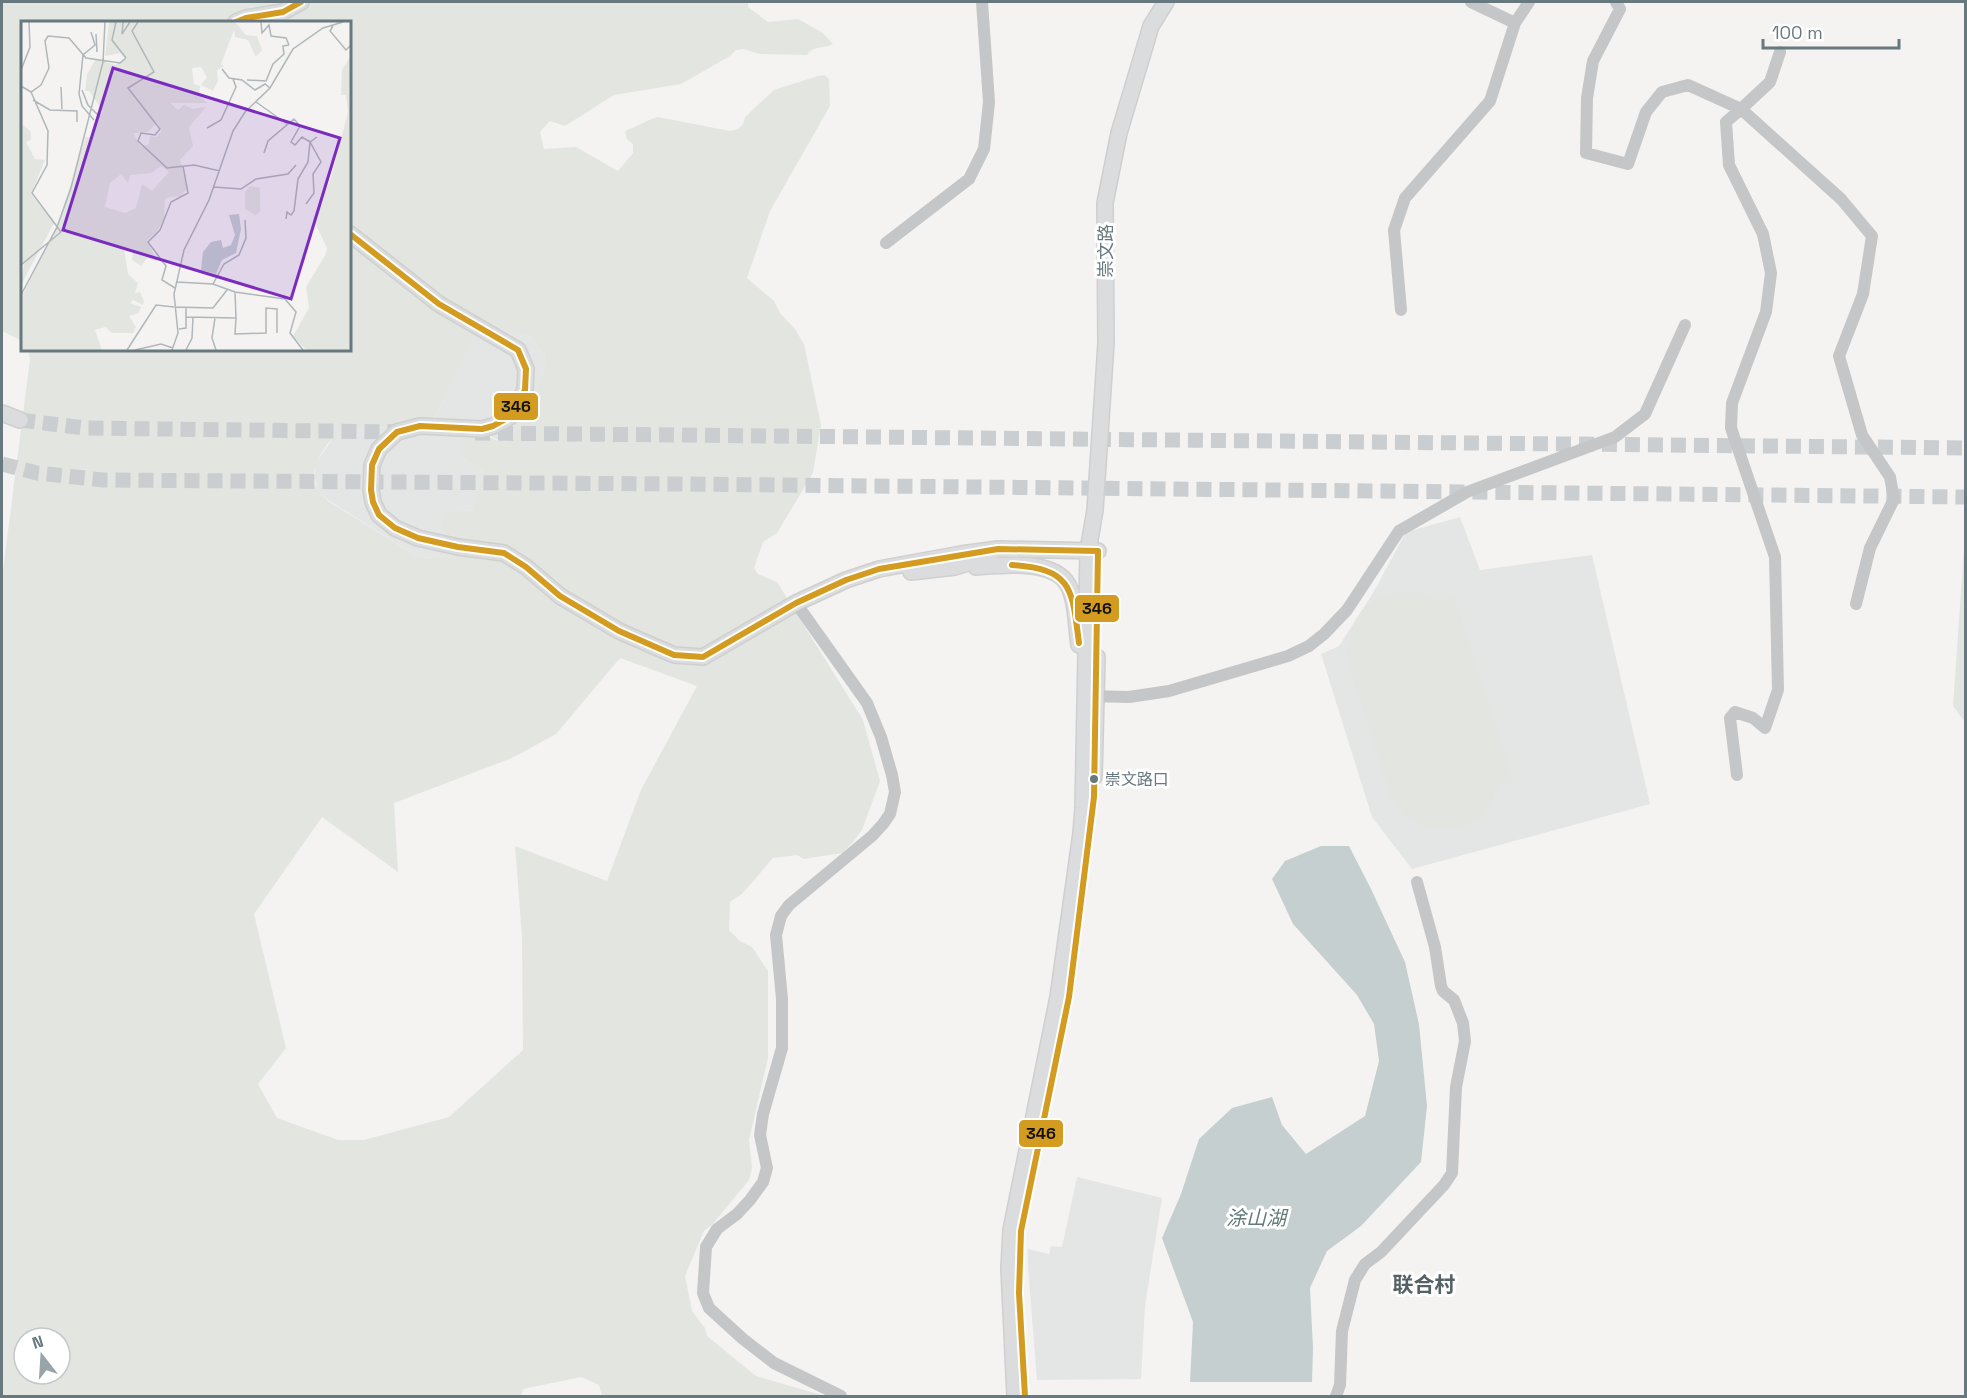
<svg xmlns="http://www.w3.org/2000/svg" width="1967" height="1398" font-family="'Space Grotesk','Noto Sans SC',sans-serif">
<rect width="100%" height="100%" fill="#f4f3f2"/>
<path fill="#e4e5e5" d="M481,320L531,337L545,355L543,374L512,439L504,443L485,433L462,457L484,471L472,511L456,509L441,527L454,550L453,556L420,558L328,500L316,488L314,465L336,434L341,431L423,424L431,421L436,416Z
M1460,517L1480,570L1592,555L1650,804L1412,869L1372,817L1321,654L1339,646L1373,593L1406,532Z
M1077,1177L1162,1198L1145,1306L1141,1379L1037,1380L1028,1267V1249L1049,1254L1051,1246L1062,1247Z"/>
<path fill="#e3e5e0" fill-rule="evenodd" d="M2,2H748V7L768,22L798,19L823,33L833,44C824,49 814,45 807,55L759,54L744,49L736,50L730,56L681,84L614,95L565,126L550,121L540,132L544,149L576,147L618,171L633,153V144L627,139L625,131C637,127 646,120 658,117L730,131L738,129L743,124L745,117L774,90L818,76L825,75L829,79L830,106L770,211L747,278L774,301L780,313L794,328L804,344L821,425L813,473L777,533L763,542L754,568L758,574L777,582L863,720L880,781L862,830L853,842L842,853L804,859L797,855L773,858L743,893L730,902L729,930L740,941L752,947L768,971V1058L749,1140L752,1168L749,1180L712,1225L704,1231L685,1276L692,1311L705,1328L707,1336L756,1376L821,1395L820,1396H602L599,1385L581,1377L523,1389L521,1396H2V578L30,359L28,350H350V22H22V341L2,331ZM481,321L531,337L545,355L543,374L512,439C498,445 490,438 480,428L464,442L460,450L462,457L484,471L472,511L456,509L445,515L441,527L454,549L453,556L420,558L328,501C324,496 318,491 315,486C308,468 327,441 341,431L423,424L436,416ZM620,658L697,686L641,790L607,881L515,846L522,936L523,1050L449,1117L364,1140H338L277,1118L258,1084L286,1048L254,914L322,817L398,872L394,803L512,758L556,734ZM24,1338H60V1374H24Z
M1965,533V722L1953,706Z
M1398,593H1421L1439,601L1454,596L1513,781L1498,785L1491,803L1479,819L1453,828H1428L1406,816L1391,797L1346,657C1348,636 1354,612 1375,600C1381,596 1391,595 1398,593Z"/>
<path fill="#c5cfd0" d="M1321,846H1349L1371,889L1405,962L1419,1024L1427,1106L1421,1162L1361,1226L1327,1251L1310,1288L1313,1348L1312,1382H1190L1193,1322L1162,1238L1181,1194L1199,1139L1232,1108L1272,1097L1282,1125L1306,1154L1365,1116L1379,1061L1374,1024L1357,995L1293,924L1272,879L1285,861Z"/>
<g fill="none" stroke-linecap="round" stroke-linejoin="round">
<path stroke="#caced0" stroke-width="15" stroke-dasharray="15 8" stroke-linecap="butt" d="M20,420L84,428L406,432
M475,433L1966,448
M2,464L37,473L103,480L679,484L1966,497"/>
<defs>
<path id="major" d="M236,22L246,18L283,12L301,2
M350,234L439,304L518,350L526,369L525,390L511,416L493,426L482,429L420,426L397,432L379,449L372,465L371,490L373,502L379,515L395,528L418,538L458,547L504,553L526,567L560,596L619,631L674,655L703,657L796,603L846,580L879,569L961,554L998,549L1098,551
M2,413L20,420
M976,567C1002,565 1054,559 1068,585C1077,602 1076,627 1079,645
M911,572L955,567L990,556
M1094,777L1097,657
M1015,1396L1009,1269L1011,1230L1058,997L1081,833L1083,808L1088,551L1095,510L1106,343L1105,203L1119,133L1151,26L1166,2"/>
</defs>
<use href="#major" stroke="#cfcfcf" stroke-width="18"/>
<path stroke="#c4c6c7" stroke-width="12" d="M1471,2L1515,23
M1616,2L1620,9L1593,61L1587,98L1586,153L1628,164L1646,112L1662,92L1688,85L1741,109L1770,82L1780,52
M886,243L969,179L984,149L989,102L982,2
M1401,310L1394,230L1405,198L1490,101L1515,23L1529,2
M796,603L867,703L881,737L892,775L895,792L890,814L883,824L872,836L789,905L781,916L776,935L782,999V1048L763,1114L760,1135L767,1168L763,1182L750,1200L737,1214L717,1229L706,1247L703,1293L709,1308L743,1339L774,1363L841,1396
M1087,696L1129,697L1169,691L1288,656L1309,646L1324,634L1347,610L1399,531L1467,492L1615,437L1645,414L1685,325
M1737,775L1730,718L1735,712L1753,718L1765,728L1778,690L1775,557L1731,428L1732,403L1766,312L1771,273L1763,234L1729,165L1726,122L1741,109L1841,199L1872,236L1863,294L1839,356L1862,435L1890,477L1894,499L1870,548L1856,604
M1336,1396L1340,1385L1342,1331L1355,1280L1365,1264L1381,1252L1444,1185L1452,1173L1456,1087L1465,1041L1463,1023L1454,1000L1443,991L1441,986L1435,947L1417,882"/>
<use href="#major" stroke="#dbdcdd" stroke-width="15"/>
<defs>
<path id="bus-1" d="M236,22L246,18L283,12L301,2
M350,234L439,304L518,350L526,369L525,390L511,416L493,426L482,429L420,426L397,432L379,449L372,465L371,490L373,502L379,515L395,528L418,538L458,547L504,553L526,567L560,596L619,631L674,655L703,657L796,603L846,580L879,569L998,549L1098,551L1094,797L1069,997L1021,1231L1019,1293L1025,1396
M1012,565C1073,569 1072,589 1079,643"/>
</defs>
<use href="#bus-1" stroke="#fff" stroke-width="10"/>
<use href="#bus-1" stroke="#d39b20" stroke-width="6"/>
</g>
<circle fill="#67797f" stroke="#fff" stroke-width="2" cx="1094" cy="779" r="5"/>
<g text-anchor="middle" stroke-width="6" stroke-linejoin="round" paint-order="stroke">
<g font-size="16" fill="#67797f" stroke="#fff" text-anchor="start">
<text x="1105" y="785">崇文路口</text>
</g>
<g font-size="18" fill="#67797f" stroke="#fff">
<text transform="translate(1106 251) rotate(-90)" y="6">崇文路</text>
</g>
<g font-size="20" font-style="italic" fill="#637b7b" stroke="#fff">
<text x="1256" y="1225">涂山湖</text>
</g>
<g font-size="21" font-weight="bold" fill="#546165" stroke="#fff">
<text x="1424" y="1292">联合村</text>
</g>
</g>
<g transform="translate(21 21)">
<rect width="330" height="330" fill="#f4f3f2"/>
<path d="M88,1H214L225,14L236,15L241,29L235,36L227,19L214,16L213,9L200,43L203,45L196,49L197,60L192,70L180,64L186,56L180,46L171,47L173,63L179,65L178,74L186,82H149L157,89L163,84L172,88L185,86L168,106L172,125L159,139L166,168L159,175L144,177L143,197L136,210L126,219L136,241L126,237L120,245L111,239L112,228L103,227L107,253L117,262L114,272L119,271L123,280L122,284L112,279L109,282L120,286L118,292L108,295L115,306L112,312H91L84,306L74,309L81,329H0V277L35,208L65,116H70L82,90L68,70H64L66,53L75,38L94,44L104,37L99,32L84,35ZM136,101L141,110L135,116L129,115L128,123L120,126L112,112L127,111ZM140,145L148,151L131,170L121,163L115,187L104,192L84,186L89,162L100,153L107,162L109,154L130,152ZM330,34V329H285L272,315L288,287L285,266L305,233L306,227L292,198L310,157L327,91L325,74H320L321,49ZM0,102L10,111V119L5,121L14,138L24,139L10,173L33,202L0,264L3,242L0,243ZM229,165L239,167V191L234,194L224,188V171Z" fill="#e3e5e0" fill-rule="evenodd"/>
<path d="M218,193L220,208L215,232L201,239L195,253L180,249L182,231L190,221L200,219L202,227L210,224L214,214L208,194Z" fill="#c5cfd0"/>
<path fill="none" stroke="#afb7ba" stroke-width="1.5" d="M95,1L91,19L105,37M102,1L101,13L109,1M117,1L111,10L133,51L107,67L139,108L134,114L120,112L117,120L146,147L173,144L199,150M240,1L241,12L248,4L250,15L265,17L268,24M312,5L309,10L325,29L330,24M70,11L74,24L62,34L58,73L61,85L73,99M75,13L76,31M201,48L208,57L221,59L234,69L244,63L249,67M0,49L9,26L8,1M226,59L245,60L252,43L263,33L262,25L268,24M0,65L10,71L20,64L28,47L24,20L27,15L48,17L65,37L99,42L105,37M40,66L41,88M61,69L67,84L79,96M12,79L29,89L56,90V101M235,81L266,103M186,107L200,99L215,66L212,58M243,132L247,120L273,98L279,105L270,121L274,124L281,116L289,121L296,116M193,166L220,168L235,158L267,153L275,144M265,198L266,191L270,194L273,190L277,158L287,141L289,121L300,141L292,153L293,172L285,183M0,244L40,211L11,172L26,144L27,110L10,71M156,261L192,263L214,271L264,278L275,291L269,312L282,329M192,263L203,243L218,234L225,217L224,199M154,267L141,259L145,245L127,221L139,209L150,181L167,172L162,145M0,274L36,206L50,167L82,41L84,1M154,286L192,287L206,269M165,296L215,297L214,271M194,297L191,317L195,329M215,297L214,313L245,312V287L256,288V312M158,308L165,307V287M106,329L135,284L153,286M114,329L140,323L152,327M151,329L157,312L153,273L163,229L188,179L212,110L224,91L249,67L272,28L302,7L322,1M165,329L171,317L172,296"/>
<path fill="#7b2cbf" fill-opacity="0.15" stroke="#7b2cbf" stroke-width="3" d="M92,47L319,117L270,278L42,209Z"/>
<rect width="330" height="330" fill="none" stroke="#67797f" stroke-width="3"/>
</g>
<g stroke="#fff" stroke-width="2">
<rect x="493" y="392" width="46" height="29" rx="6" fill="#d39b20"/>
<rect x="1074" y="594" width="46" height="29" rx="6" fill="#d39b20"/>
<rect x="1018" y="1119" width="46" height="29" rx="6" fill="#d39b20"/>
</g>
<g font-size="16" text-anchor="middle" font-weight="bold" fill="#111">
<text x="516" y="412">346</text>
<text x="1097" y="614">346</text>
<text x="1041" y="1139">346</text>
</g>
<rect width="1967" height="1398" fill="none" stroke="#67797f" stroke-width="6"/>
<g transform="translate(42 1356) rotate(343)"><circle r="28" fill="#ffffff" stroke="#c2c9cc" stroke-width="1.5"/>
<path d="M0-4.5L10 22L0 15L-10 22Z" fill="#98a4a7"/>
<text y="-9" font-size="16" font-weight="bold" text-anchor="middle" fill="#67797f">N</text>
</g>
<path d="M1763 39v9h136v-9" fill="none" stroke="#67797f" stroke-width="3"/>
<text x="1772" y="39" font-size="18" fill="#67797f" stroke="#ffffff" stroke-width="4.5" paint-order="stroke">100 m</text>
</svg>
